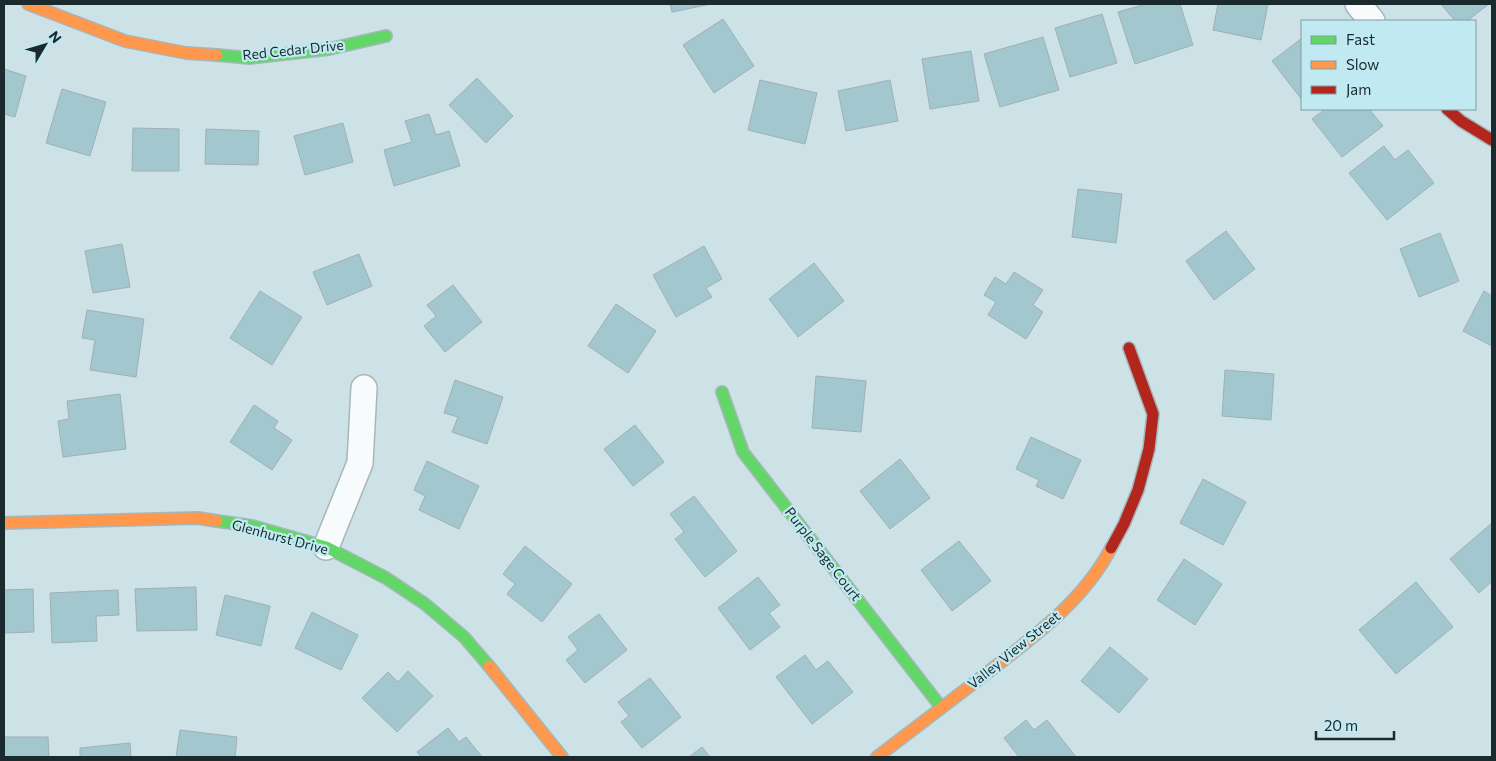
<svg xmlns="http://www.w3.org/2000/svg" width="1496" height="761" font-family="Commissioner,sans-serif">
<rect width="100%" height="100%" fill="#cce2e7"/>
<path fill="#a3c7ce" stroke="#9fb0b4" d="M670,4H711L672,12Z
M1146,4H1180L1193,45L1135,64L1118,12Z
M1218,4H1268L1261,40L1213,30Z
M1441,4H1489L1467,21H1455Z
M1102,14L1117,63L1070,77L1055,28Z
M723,19L754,66L714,93L683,45Z
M1043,37L1059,90L1000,107L984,54Z
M1302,38V100L1272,61Z
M971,51L979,101L930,109L922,59Z
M4,69L26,76L15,117L4,114Z
M477,78L513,116L486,143L449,105Z
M760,80L817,93L805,144L748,130Z
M890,80L898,121L846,131L838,91Z
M62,89L106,102L90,156L46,143Z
M1325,109H1369L1383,126L1342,157L1312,119Z
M429,114L436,135L449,131L460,166L394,186L384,150L412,142L405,121Z
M343,123L353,162L305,175L294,136Z
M133,128L179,129V171H132Z
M206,129L259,131L258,165L205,164Z
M1384,146L1395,160L1408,150L1434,183L1387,220L1349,173Z
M1078,189L1122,194L1116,243L1072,237Z
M1226,231L1255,269L1214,300L1186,261Z
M1440,233L1459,281L1419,297L1400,249Z
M122,244L130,287L93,293L85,251Z
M704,246L722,279L706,288L712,297L676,317L653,275Z
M359,254L372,286L327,305L313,272Z
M814,263L844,301L798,337L769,299Z
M1014,272L1043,290L1033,305L1043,312L1026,339L988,315L996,302L984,295L995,277L1006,284Z
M453,285L482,322L445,352L424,326L436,316L427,305Z
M260,291L302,317L272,365L230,338Z
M1484,291L1492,296V346L1463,331Z
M616,304L656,331L628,373L588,346Z
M87,310L144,319L136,377L90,370L95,340L82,338Z
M1225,370L1274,374L1271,420L1222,416Z
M816,376L866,381L861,432L812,428Z
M455,380L503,397L487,444L452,432L458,417L444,413Z
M120,394L126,449L63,457L58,421L69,419L67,401Z
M254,405L278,421L274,428L292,440L272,470L230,442Z
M635,425L664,462L633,486L604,449Z
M1031,437L1081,460L1063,499L1036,486L1039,480L1016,469Z
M900,459L930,498L890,529L860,491Z
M427,461L479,486L459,529L419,510L425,496L414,490Z
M1203,479L1246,502L1223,545L1180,523Z
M694,496L737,551L705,577L675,539L684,532L670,514Z
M1492,523V581L1479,593L1450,559Z
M959,541L991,581L952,611L921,570Z
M525,546L572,584L542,622L507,594L515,584L503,574Z
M1184,559L1222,584L1195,625L1157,600Z
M758,577L780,605L769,613L780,627L750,650L718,608Z
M1416,582L1453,627L1396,674L1359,630Z
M196,587L197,630L137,631L135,589Z
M33,589L34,632L4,633V590Z
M118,590L119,615L96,616L97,641L52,643L50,593Z
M225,595L270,606L261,646L216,635Z
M312,612L358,635L341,670L295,648Z
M599,614L627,650L585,683L566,660L578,650L568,637Z
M1110,647L1148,679L1119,713L1081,681Z
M805,655L816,670L828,661L853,692L812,724L776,677Z
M408,671L433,696L397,732L362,698L388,672L398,682Z
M650,678L681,717L642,748L621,722L629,716L618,702Z
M1026,720L1034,730L1047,720L1076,757H1019L1004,738Z
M448,728L459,742L466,737L482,757H421L417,752Z
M180,730L237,737L235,757H176Z
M4,737H48L49,757H4Z
M130,743L131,757H80V748Z
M702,747L710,757H689Z"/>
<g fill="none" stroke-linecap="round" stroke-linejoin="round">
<defs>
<path id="street" d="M1358,4L1372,21
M326,547L360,463L364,388"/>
<path id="fast" d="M217,55L250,58L329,49L386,36
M722,392L743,452L941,707
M217,521L252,526L326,547L386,578L425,604L464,637L489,666"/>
<path id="slow" d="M28,4L125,41L186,53L217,55
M4,523L198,518L217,521
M489,666L562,757
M877,757C912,730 948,703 983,676C1031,639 1083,602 1111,548"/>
<path id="jam" d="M1447,109L1461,121L1492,140
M1111,548L1124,524L1138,490L1149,449L1153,414L1129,348"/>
</defs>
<use href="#street" stroke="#a5b7ba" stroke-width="28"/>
<use href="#fast" stroke="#a5b7ba" stroke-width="14"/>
<use href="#slow" stroke="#a5b7ba" stroke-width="14"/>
<use href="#jam" stroke="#a5b7ba" stroke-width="14"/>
<use href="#street" stroke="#f7fbfb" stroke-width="25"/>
<use href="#fast" stroke="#63d668" stroke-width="11"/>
<use href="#slow" stroke="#ff974d" stroke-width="11"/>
<use href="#jam" stroke="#b3261e" stroke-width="11"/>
</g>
<g text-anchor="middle" stroke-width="4.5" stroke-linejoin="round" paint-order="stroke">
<g font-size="14" fill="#1a2a2d" stroke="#c1e9f2">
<text transform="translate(293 50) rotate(-6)" y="5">Red Cedar Drive</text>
<text transform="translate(280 537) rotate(15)" y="5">Glenhurst Drive</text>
<text transform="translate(823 554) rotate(52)" y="5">Purple Sage Court</text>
<text transform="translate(1014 650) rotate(-39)" y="5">Valley View Street</text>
</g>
</g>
<rect width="1496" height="761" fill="none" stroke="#1a2a2d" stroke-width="10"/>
<rect x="1301" y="20" width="175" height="90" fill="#c1e9f2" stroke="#7e9da3"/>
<rect x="1311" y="36" width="25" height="8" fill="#63d668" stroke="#7e9da3"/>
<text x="1346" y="45" font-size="15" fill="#1a2a2d">Fast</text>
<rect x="1311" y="61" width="25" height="8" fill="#ff974d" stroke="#7e9da3"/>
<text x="1346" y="70" font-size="15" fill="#1a2a2d">Slow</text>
<rect x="1311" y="86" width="25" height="8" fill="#b3261e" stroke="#7e9da3"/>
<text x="1346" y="95" font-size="15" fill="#1a2a2d">Jam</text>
<g transform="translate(45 45) rotate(52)" stroke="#c1e9f2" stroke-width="4" paint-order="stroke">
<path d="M0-4L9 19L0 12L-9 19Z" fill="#1a2a2d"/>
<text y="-8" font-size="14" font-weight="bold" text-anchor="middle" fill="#1a2a2d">N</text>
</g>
<path d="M1316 731v8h78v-8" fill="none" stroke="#1a2a2d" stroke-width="2.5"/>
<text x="1324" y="731" font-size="15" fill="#1a2a2d" stroke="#c1e9f2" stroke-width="4" paint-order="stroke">20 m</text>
</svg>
